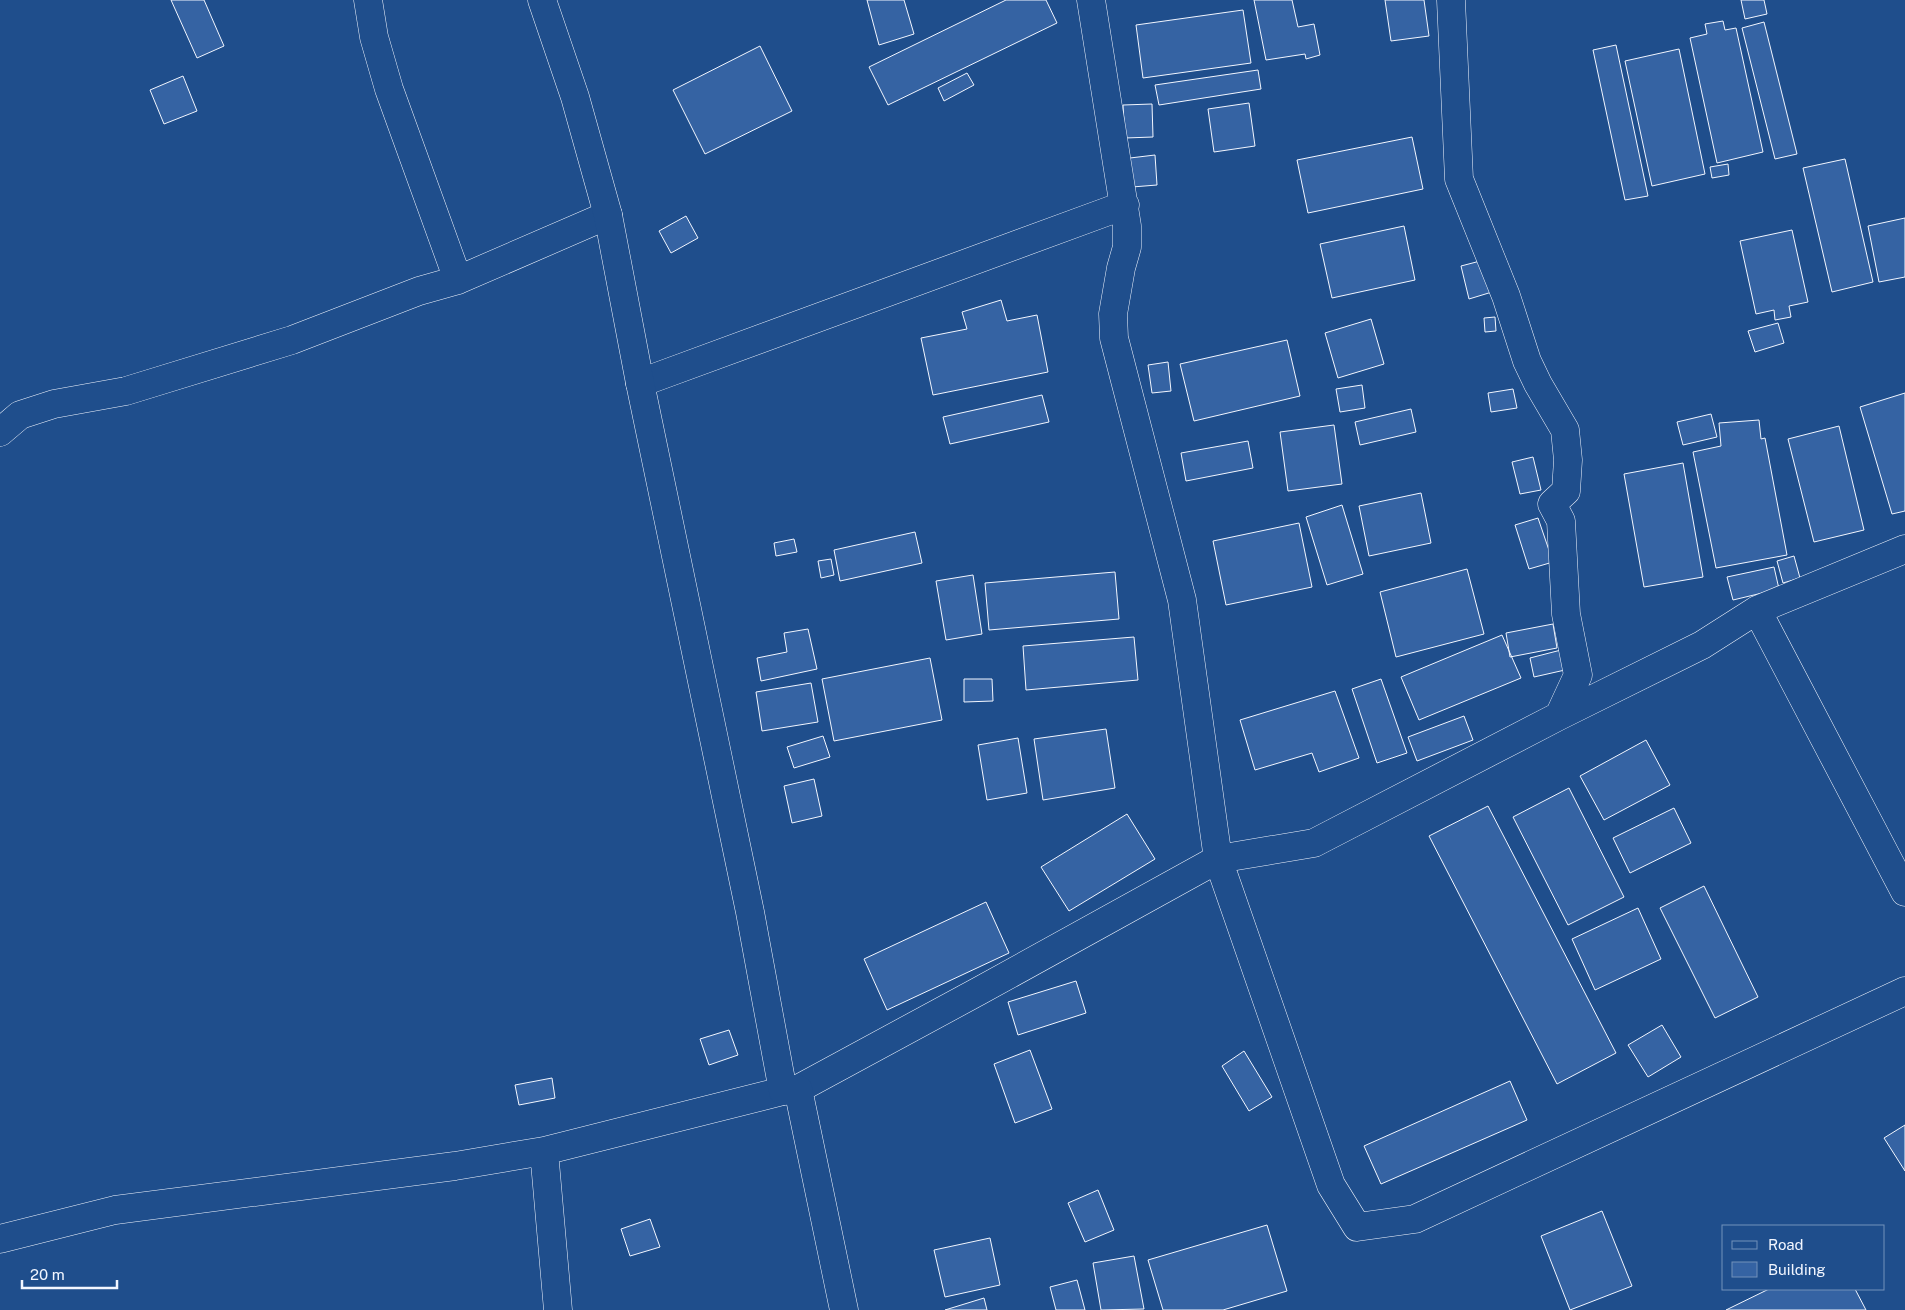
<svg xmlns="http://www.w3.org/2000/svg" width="1905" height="1310" font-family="'Public Sans',sans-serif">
<rect width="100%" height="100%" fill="#1f4e8c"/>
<path fill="#3563a3" stroke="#f2f6ff" d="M171,0H204L224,46L197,58Z
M867,0H904L914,34L879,45Z
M1006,0H1046L1057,23L888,105L869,67Z
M1254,0H1292L1298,27L1314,24L1320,55L1306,59L1305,54L1266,60Z
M1385,0H1424L1429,36L1391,41Z
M1741,0H1764L1767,14L1745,19Z
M1243,10L1251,63L1143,78L1136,25Z
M1723,21L1725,30L1736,28L1763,152L1717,163L1690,38L1707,34L1705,24Z
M1764,22L1797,154L1775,159L1742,28Z
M1616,45L1648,196L1625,200L1593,50Z
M760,46L792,111L705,154L673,90Z
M1679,49L1705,174L1652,186L1625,61Z
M1258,70L1261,89L1159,105L1155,85Z
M967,73L974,85L944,101L938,88Z
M183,76L197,111L164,124L150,90Z
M1249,103L1255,146L1214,152L1208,109Z
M1152,104L1153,137L1125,138L1123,105Z
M1412,137L1423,189L1308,213L1297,160Z
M1155,155L1157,185L1132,187L1130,158Z
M1845,159L1873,282L1832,292L1803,168Z
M1728,164L1729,175L1712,178L1710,167Z
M686,216L698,238L671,253L659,231Z
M1905,218V277L1879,282L1868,226Z
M1404,226L1415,280L1332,298L1320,244Z
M1792,230L1808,302L1789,306L1791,317L1775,320L1774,310L1756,314L1740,241Z
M1484,260L1492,292L1469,299L1461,266Z
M1001,300L1007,321L1037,315L1048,372L933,395L921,338L967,329L962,312Z
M1495,317L1496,331L1485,332L1484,318Z
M1371,319L1384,364L1338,378L1325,333Z
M1778,323L1784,343L1755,352L1748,331Z
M1287,340L1300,396L1194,421L1180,364Z
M1168,362L1171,391L1152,393L1148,365Z
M1362,385L1365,408L1340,412L1336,389Z
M1513,389L1517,408L1491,412L1488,393Z
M1905,393V511L1892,514L1860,407Z
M1042,395L1049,422L950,444L943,417Z
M1411,409L1416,432L1360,445L1355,422Z
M1711,414L1717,437L1683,445L1677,422Z
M1759,420L1761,439L1765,438L1787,555L1716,568L1693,452L1721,446L1719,423Z
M1334,425L1342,484L1288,491L1280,432Z
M1839,426L1864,530L1814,542L1788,439Z
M1248,441L1253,468L1186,481L1181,453Z
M1533,457L1541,490L1520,494L1512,462Z
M1683,463L1703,577L1644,587L1624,474Z
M1421,493L1431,543L1369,556L1359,506Z
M1342,505L1363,574L1327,585L1306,517Z
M1538,518L1553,562L1529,569L1515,525Z
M1299,523L1312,587L1226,605L1213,541Z
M915,532L922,563L840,581L834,550Z
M794,539L797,552L776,556L774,543Z
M1794,556L1800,578L1783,583L1777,561Z
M831,559L834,575L821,578L818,561Z
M1774,567L1779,589L1733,600L1727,577Z
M1467,569L1484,634L1396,657L1380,592Z
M1115,572L1119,619L989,630L985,583Z
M973,575L982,634L946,640L936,581Z
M1553,624L1557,648L1510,657L1506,633Z
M808,629L817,669L761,681L757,658L787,652L784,633Z
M1502,635L1521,678L1419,720L1401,677Z
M1134,637L1138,680L1026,690L1023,646Z
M1561,650L1565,670L1534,677L1530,658Z
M930,658L942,720L834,741L822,679Z
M964,679H992L993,701L964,702Z
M1381,679L1407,753L1377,763L1352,689Z
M811,683L818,722L762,731L756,692Z
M1335,691L1359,758L1319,772L1312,753L1255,770L1240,720Z
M1464,716L1473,740L1417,761L1408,737Z
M1106,729L1115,788L1043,800L1034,739Z
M823,736L830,757L794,768L787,747Z
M1018,738L1027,793L987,800L978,745Z
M1646,740L1670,785L1604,820L1580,776Z
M814,779L822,816L792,823L784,786Z
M1569,788L1624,897L1568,925L1513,817Z
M1488,806L1616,1053L1557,1084L1429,836Z
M1674,808L1691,843L1630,873L1613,838Z
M1127,814L1155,859L1069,911L1041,867Z
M1704,886L1758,997L1715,1018L1660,908Z
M986,902L1009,953L887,1010L864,959Z
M1638,908L1661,959L1595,990L1572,939Z
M1076,981L1086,1013L1018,1035L1008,1002Z
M1662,1025L1681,1057L1648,1077L1628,1045Z
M729,1030L738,1055L709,1065L700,1039Z
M1030,1050L1052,1109L1015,1123L994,1064Z
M1244,1051L1272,1097L1249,1111L1222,1066Z
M552,1078L555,1098L519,1105L515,1085Z
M1510,1081L1527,1120L1381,1184L1364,1146Z
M1905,1125V1171L1884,1138Z
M1098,1190L1114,1230L1085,1242L1068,1203Z
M1602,1211L1632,1286L1570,1310L1541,1236Z
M650,1219L660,1247L630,1256L621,1229Z
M1267,1225L1287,1291L1223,1310H1163L1148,1260Z
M990,1238L1000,1285L945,1297L934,1250Z
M1134,1256L1144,1309L1101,1310L1093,1263Z
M1077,1280L1085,1310H1056L1050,1287Z
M1769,1289H1855L1866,1310H1726Z
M984,1298L987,1310H945Z"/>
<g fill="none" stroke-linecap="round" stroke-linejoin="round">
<defs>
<path id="street" d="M368,0L374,37L389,89L458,280
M1091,0L1127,226V247L1121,268L1113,314L1114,338L1182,600L1218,859L1331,1185L1357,1227L1415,1219L1905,991
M1451,0L1459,179L1506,296L1527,361L1538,384L1565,430L1568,460L1566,491L1552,504L1561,521L1566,614L1578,675L1559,716
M640,383L1125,205
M0,432L20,415L54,404L126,391L292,340L419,291L458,280L608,215
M1757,610L1905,892
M798,1089L979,991L1218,859L1314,843L1559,716L1702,645L1757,610L1905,549
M544,1151L558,1310
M0,1239L115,1210L455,1166L544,1151L783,1091"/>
<path id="secondary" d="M542,0L575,97L608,215L640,383L750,912L783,1091L798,1089L844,1310"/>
</defs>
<use href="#street" stroke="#f2f6ff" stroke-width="29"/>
<use href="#secondary" stroke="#f2f6ff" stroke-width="29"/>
<use href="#street" stroke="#1f4e8c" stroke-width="28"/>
<use href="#secondary" stroke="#1f4e8c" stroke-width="28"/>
</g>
<rect x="1722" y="1225" width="162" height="65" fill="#1f4e8c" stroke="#7391ba"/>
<rect x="1732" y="1241" width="25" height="8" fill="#1f4e8c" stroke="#7391ba"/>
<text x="1768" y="1250" font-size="15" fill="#f2f6ff">Road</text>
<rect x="1732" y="1262" width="25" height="15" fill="#3563a3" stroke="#7391ba"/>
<text x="1768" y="1275" font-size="15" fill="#f2f6ff">Building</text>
<path d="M22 1280v8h95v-8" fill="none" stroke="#f2f6ff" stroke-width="2.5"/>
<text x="30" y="1280" font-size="15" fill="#f2f6ff" stroke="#1f4e8c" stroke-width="4" paint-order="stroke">20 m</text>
</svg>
